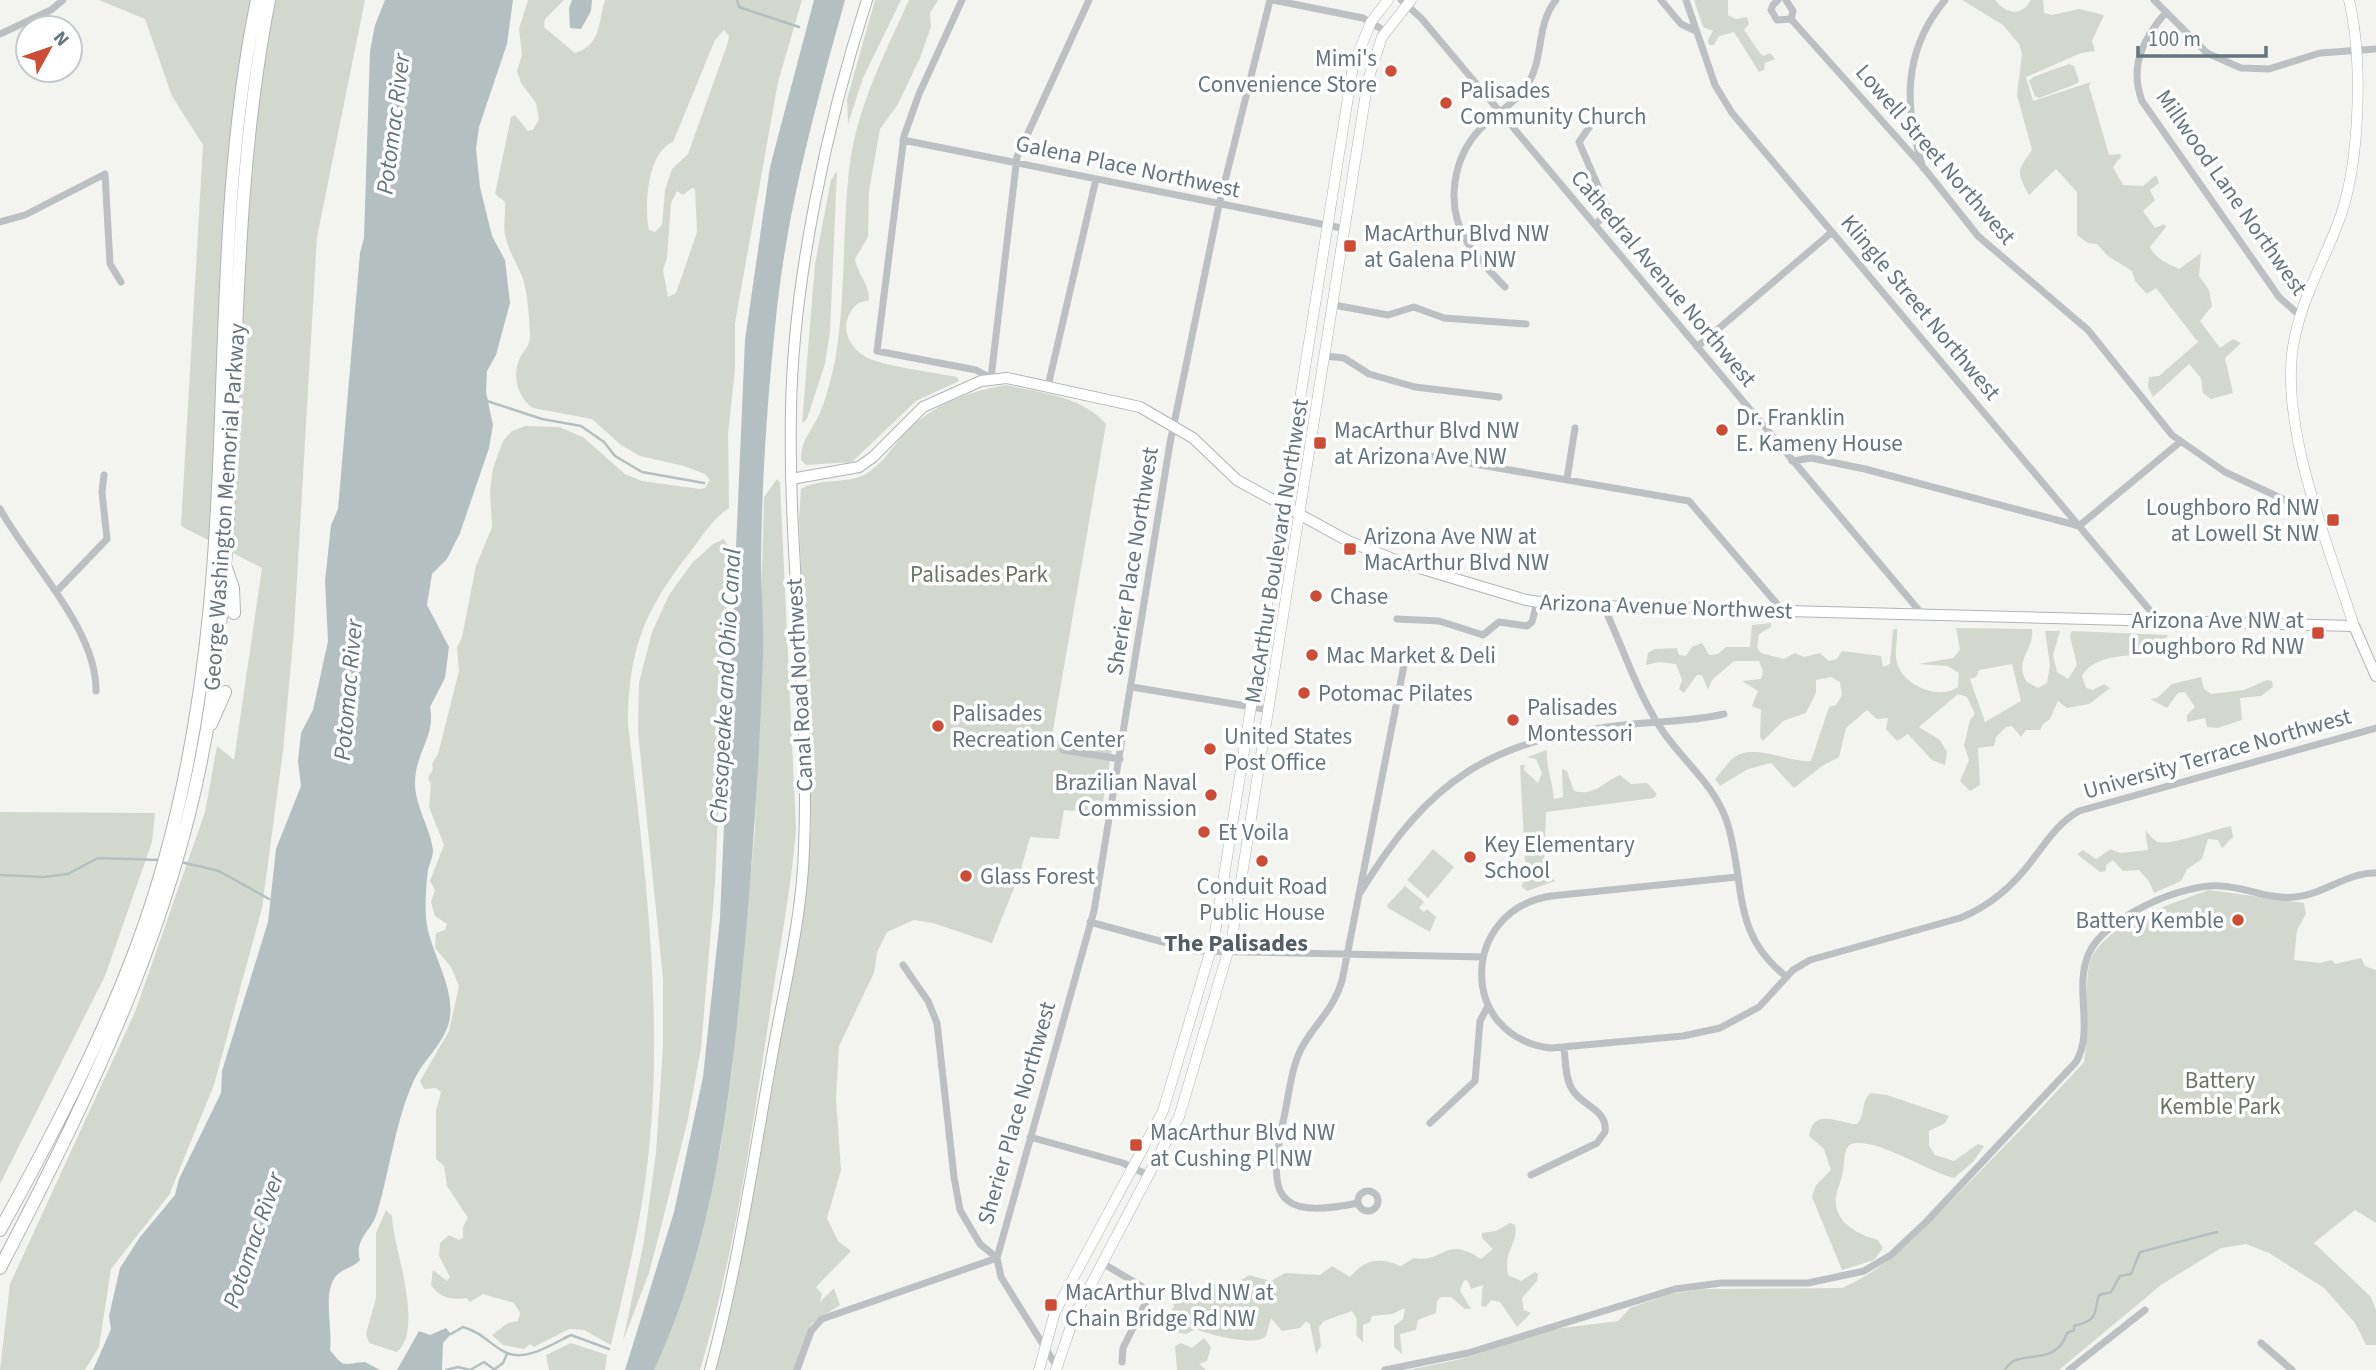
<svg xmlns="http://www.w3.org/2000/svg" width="2376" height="1370" font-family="'Source Sans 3',sans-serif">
<rect width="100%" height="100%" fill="#f3f3f0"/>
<path fill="#d3d8cf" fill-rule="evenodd" d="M99,0H365L317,237L294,630L283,751L262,908L214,1085L169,1195L111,1269L99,1347L85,1370H0L10,1284L135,1012L205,812L217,746L234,760L262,568L181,526L203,145L172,96L145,19Z
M528,0H564L545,19L544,27L575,53C602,45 598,21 605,0H802L778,82L735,323V369L728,434L729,508C713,518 702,537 690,552C644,612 629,647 628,724C646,878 667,1035 644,1190C636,1243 623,1293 611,1345L584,1330L569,1329L534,1347L530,1344L524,1349L503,1345L492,1335L508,1323L518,1321L520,1313L514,1303L483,1294L470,1302L467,1298C451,1300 440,1298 431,1285L433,1270L447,1281L450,1277L439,1256L440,1243L449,1235L459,1240L463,1238V1227L468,1218L447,1186L444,1166L436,1159V1111L441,1092L436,1088L424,1089L420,1081L449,1031L459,986L451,967L435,948L436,933L445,930L447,924L435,916L431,902L435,890L430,881L444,845L429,807L431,785L428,778L433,769L432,764L438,754L459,671L457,648L462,637L476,566L492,527L490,491L493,468L503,441L512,431L525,426L559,427L583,437L625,474L642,481L700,489L705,488L710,480L705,474L684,466L640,456L621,445L592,419L533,408C517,398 511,373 521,356C526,348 529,347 530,337C530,322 527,286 521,274C516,262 508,249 505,235C503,224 506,213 505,202L495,194L511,117L515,115L528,131L533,130L539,119L536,103L521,83L517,71L522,54L519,29ZM724,30L729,36L727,45L688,154L672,169L665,190L662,225L655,232L649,230C644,207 647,152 673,142L715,40ZM692,188L695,189L697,232L676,293L668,297L663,270L667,258L671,203L677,191L683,195Z
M875,0H901L863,78L848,124L847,99Z
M909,0H938L930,13L931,27L920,58L898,104L880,129L869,191L868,237L855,259C858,276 869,282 869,300C864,302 859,301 855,306C838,325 847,349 870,359C886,366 937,373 957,377L959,381L916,401L852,462L806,465L801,460C802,437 809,436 818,417C826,401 831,378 835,361C846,297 842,234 849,170C856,109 884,55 909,0Z
M1694,0H1728V15L1736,19L1747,17L1749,24L1744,30C1751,39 1755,48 1763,56L1770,53L1775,59L1765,63L1764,70L1759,72L1734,32L1719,36L1714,45H1709L1708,40L1713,31L1703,27Z
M1962,0H1995C2006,14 2021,17 2031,0H2043L2044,13L2052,15L2079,9L2104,15L2092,41L2095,51L2081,53L2026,77L2033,101L2091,82L2089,86L2109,155L2120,154L2121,157L2113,167L2123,185L2143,186L2156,175L2159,183L2150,190L2155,200L2143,211L2155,228L2164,224L2166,227L2150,247C2156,259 2167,263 2179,269L2201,253L2199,276L2209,290L2212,306L2200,321L2220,348L2233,339L2241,343L2225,358L2233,393L2211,399L2203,393L2201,378L2189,364L2153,397L2148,387L2149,377L2159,376L2198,342L2156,288L2147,294L2135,281L2132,271L2108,256L2097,244L2088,243L2077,235V192L2056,169L2029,195C2016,172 2017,171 2032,150L2017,95L2022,54L2019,44L2003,25Z
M2069,64L2074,66L2079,81L2076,84L2039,98L2035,96L2029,81L2033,77Z
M837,171L830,332L825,364L807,419L802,423L815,264L831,180Z
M1007,385C1041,393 1082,396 1106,424L1052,736L1112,750L1101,813L1064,810L1059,839L1030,837L1020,873L992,943L933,923L914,920L887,932L877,952L874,973L839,1046L836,1098L841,1170L827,1218L838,1241L851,1251L816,1287L822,1294L820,1302L834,1288L840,1305L811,1324L794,1370H716L736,1284L804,912L811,828L799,519L801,489C819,478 845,484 864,475C881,466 892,447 905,433C931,406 970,390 1007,385Z
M777,479L780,482L796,829C791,893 778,955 769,1019C751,1136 734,1257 700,1370H654L699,1242L721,1146L732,1072L755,829L764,497Z
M724,539L729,549L715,884L701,1048L688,1119L660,1231L649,1273L623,1341L644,1241L656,1153L663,1046V979L638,732L639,683L652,632L669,595L692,563L713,544Z
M1771,623V627L1759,634L1757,647L1761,653L1784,659L1795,653L1804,657L1820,653L1829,661L1837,659L1842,651L1881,656L1883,667L1890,664L1893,629H1897C1898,639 1894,652 1897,663C1903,685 1939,701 1958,687L1959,673L1947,666L1918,664L1953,658L1960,650L1956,628L2032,629C2035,649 2013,661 2027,682L2038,688L2047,683L2050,665L2045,631H2060L2053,655L2057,672L2068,679L2077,665L2070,636L2072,631L2168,635L2156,655C2135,655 2094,653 2082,676L2086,688L2093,690L2104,684L2110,688L2089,704L2067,708L2058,701L2050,719L2043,724L2040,730H2026L2021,737L2012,726L2006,727L1996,737L1994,746L1978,748L1980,785L1970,791L1960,781L1969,760L1964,745L1970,720L1975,714L1967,697L1958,694L1919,727L1940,740L1947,752L1945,765L1932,760L1908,734L1897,741L1886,729L1888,718L1877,719L1867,710L1846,728L1839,757L1822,766L1794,788L1771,763L1748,769L1720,786L1715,779C1721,773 1727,763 1733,758C1755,742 1787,763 1811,761L1829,707L1836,705L1842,695L1840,682L1831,677L1816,680V693L1806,713L1783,721L1763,741L1760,737L1761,710L1752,706L1758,691L1742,681L1761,679L1763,671L1759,661H1734L1712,680L1708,690L1702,675H1697L1684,693L1679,689L1682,680L1676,664L1659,662L1646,665L1648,653L1655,649L1677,648L1679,655L1686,656L1692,647L1702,643L1709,655L1718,654L1726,647H1750L1752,625ZM2012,664L2021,701L1985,722L1970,679L1976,677L1979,670Z
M2201,677L2204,689L2211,694L2244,690L2267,680L2272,681L2273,687L2261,696L2240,698L2242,720L2218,728L2207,727L2205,718L2187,722V715L2195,707L2185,692L2178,693L2167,708L2150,699L2157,698L2172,684Z
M1547,750C1546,768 1552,779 1554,799L1563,797L1562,769L1567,771L1574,791C1594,797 1605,781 1620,775L1631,784L1647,783L1657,794L1654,798L1546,812L1544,863L1555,881L1527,891L1521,886L1531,870L1525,861L1520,765H1525L1524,770L1538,783L1542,773L1536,759L1527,757Z
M0,812L155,813L152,842L105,976L0,1184Z
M2231,826L2233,837L2222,848L2218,840L2208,839L2202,859L2187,869L2181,881L2154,893L2149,881L2139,870L2123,871L2113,860L2106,865V871L2100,872L2077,854L2083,850L2096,859L2111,849L2120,853L2148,850L2145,830C2149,834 2153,840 2158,842C2169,846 2216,829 2231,826Z
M1433,849L1454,867L1428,898L1407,880Z
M1405,886L1424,902L1419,908L1424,912L1427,909L1436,917L1430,932L1388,908L1387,905Z
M2209,890L2304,903L2306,914L2297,930L2294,960L2320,963L2332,960L2335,964L2361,958L2365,966L2376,970V1223L2355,1210L2314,1243L2371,1297L2376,1310V1345H2366L2355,1323L2324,1288L2269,1253L2246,1244L2221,1248L2161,1285L2059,1370H1408L1461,1359L1555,1329L1618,1321L1630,1308L1669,1294L1703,1289L1842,1288C1892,1266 1921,1231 1958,1194C2001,1150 2043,1107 2084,1062C2088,1039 2084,1020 2086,998C2087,987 2087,975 2089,965C2100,924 2173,904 2209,890Z
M1871,1093L1887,1095L1949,1116L1945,1123L1929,1131V1146L1935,1155L1954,1161L1978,1144L1984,1146L1973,1162L1954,1178C1930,1173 1871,1134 1849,1145C1843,1154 1845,1160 1843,1171C1842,1180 1837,1188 1836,1197C1833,1222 1858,1235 1878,1240L1883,1248L1874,1260L1842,1270L1812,1197L1816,1185L1831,1170L1824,1149L1809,1136C1813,1106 1840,1124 1857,1124C1866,1115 1860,1101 1871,1093Z
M386,1210L392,1216C393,1248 425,1328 397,1352L369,1343L366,1334L376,1298V1233Z
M1510,1223L1515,1225C1519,1244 1503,1249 1508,1275L1521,1281L1535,1272L1538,1274L1537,1281L1522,1298L1524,1310L1531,1313L1517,1327L1500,1302L1491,1300L1486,1307L1481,1306L1483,1285L1471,1289L1468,1281L1464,1280L1460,1291L1471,1309H1465L1451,1297H1441L1437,1301L1436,1313L1418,1320L1416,1330L1400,1334L1402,1354L1394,1347V1326L1403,1319L1405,1308L1392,1314L1372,1316L1370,1322L1363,1325V1342L1356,1335L1357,1319L1352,1311L1324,1321L1319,1327L1321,1346L1316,1354L1310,1324L1306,1321L1300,1328L1282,1331L1271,1318L1266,1336C1257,1347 1209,1335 1196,1329L1186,1334L1170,1331L1167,1316L1174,1307L1171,1294L1179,1286L1193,1285L1200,1291L1214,1283L1228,1289L1249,1275L1271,1281L1285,1273L1320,1275L1332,1266L1350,1277C1365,1259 1379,1257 1401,1266L1414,1258C1444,1264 1444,1234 1481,1259L1493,1249L1482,1238V1233L1496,1231Z
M1204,1338L1211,1347L1207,1361L1199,1364L1206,1370H1177L1175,1346L1181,1343L1192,1348Z
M571,1343L607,1355L605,1370H549L546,1355Z"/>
<path fill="#b3bfc1" d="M385,0H513L507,44L479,127L476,149L480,187L492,236L505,260L510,303L496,355L487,371L486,392L493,425L489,448L460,533L447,559L432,574L427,605L449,647L445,678L430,707C436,737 415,752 415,783C415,806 430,827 433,850C433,856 430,863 428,870C426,886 425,902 426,918C429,953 459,990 448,1026C441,1046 423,1061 414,1080C395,1122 390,1170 377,1213C372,1231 354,1238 360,1260C353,1268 343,1268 336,1276C322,1293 333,1328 330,1350C345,1370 344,1363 365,1362L380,1370H93L111,1329L109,1316L120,1268L140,1237L175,1195L179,1179L221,1093L222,1071L268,922L276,849L301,786L298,761L301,733L313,710L328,641L325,581L331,525L338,509L360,253L364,238L370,51L375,25Z
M572,0H592L591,11L581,29L570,28L569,8Z
M814,0H845C815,108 785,216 775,328C767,403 762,482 761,558C761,590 764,623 763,656C759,772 751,888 739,1004C727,1128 707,1256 654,1370H625L674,1212L703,1077L720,918L745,340L770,167Z
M446,1328L451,1334L443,1343L442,1370H397L419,1331L430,1335Z"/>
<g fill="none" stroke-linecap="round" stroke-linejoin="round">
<path stroke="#b3bfc1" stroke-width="2.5" d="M737,0L739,7L799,27
M484,400L542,419L581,426L604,442L615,456L642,472L704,483
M181,862L219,871L269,899
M0,875L44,877L68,874L98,858L160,860
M451,1334L463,1327C486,1334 489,1345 507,1353C526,1362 554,1343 571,1335L609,1349
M495,1369L503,1363L507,1354
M446,1370L458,1367L470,1370L484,1362L495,1370
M2005,1370C2017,1346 2055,1370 2067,1333L2074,1330V1326C2100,1319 2093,1314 2099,1295L2111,1292L2120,1276L2131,1274L2140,1252L2217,1232"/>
<defs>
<path id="secondary" d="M2349,0C2363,59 2360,158 2341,215C2324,263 2298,303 2292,354C2283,436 2329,547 2354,626
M1039,1370L1055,1312L1163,1111L1214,939L1353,66L1371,22L1388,0
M1056,1370L1074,1317L1179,1117L1232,938L1368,80L1382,37L1411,0"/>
<path id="primary" d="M791,479L859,467L873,457L923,407L981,381L1007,378L1140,407L1193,438L1237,480L1348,541L1403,563L1469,583L1526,600L1561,605L2354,626L2376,676"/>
<path id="trunk" d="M710,1370C738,1267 753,1161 772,1056C784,988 802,918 804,849C810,703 788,557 791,410C793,281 827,123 867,0"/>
<path id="motorway" d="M226,568L233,588L234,613
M211,724L225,692
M0,1230C51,1138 99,1046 136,948C177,839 199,720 210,605C229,404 216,199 257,0
M0,1268C95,1085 184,903 212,696C243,465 224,229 269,0"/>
</defs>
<use href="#secondary" stroke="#afb4b7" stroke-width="11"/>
<use href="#primary" stroke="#b0b4b7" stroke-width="12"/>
<use href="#trunk" stroke="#b0b3b5" stroke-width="12"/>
<use href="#motorway" stroke="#b0b3b5" stroke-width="14"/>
<path stroke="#bdc0c3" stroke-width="7" d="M962,0L919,94L904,136L877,351L976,370L991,378L1017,157L1089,0
M1273,0L1363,18L1385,31
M1401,0L1421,18L1922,614
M1661,0L1681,24L1696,31
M1686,0L1715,85L1732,113L2158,620
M1778,0L1773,5L1771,10L1777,20L1791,19
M1786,0L1793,11L1791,19
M2154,0L2207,53L2241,68L2269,69L2320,53L2376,49
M2166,12C2143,39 2129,66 2142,101L2279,297L2299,315
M1791,19L1924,168L1978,236L2088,330L2172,435L2225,472L2302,508L2317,507
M0,34L51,10L63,0
M1590,126L1579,142L1606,205V214L1595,225
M903,140L1346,229
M1923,168C1904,107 1902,52 1945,0
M0,222L25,215L105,174L110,264L121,282
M1505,287C1492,273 1477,259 1467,242C1445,206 1452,158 1481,128C1496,113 1516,103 1527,85C1545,58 1535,26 1556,0
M1334,305L1388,315L1414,307L1444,318L1526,324
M1697,347L1832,232
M1325,356L1344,358L1369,374L1415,387L1499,397
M1048,386L1096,179
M1417,454L1689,501L1783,611
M1792,461L1811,458L1865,469L2079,526L2180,442
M1567,479L1575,428
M0,509C29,562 97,629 96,691
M56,592L107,539L102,492L104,475
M1603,605C1622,645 1636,690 1660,727C1681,760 1714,783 1727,822C1746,882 1730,934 1787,977
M1397,619L1439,621L1483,635L1499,622L1527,626L1532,622L1537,602
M1132,687L1270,710
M1063,750L1120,759
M1737,877L1551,896C1460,910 1457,1037 1551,1048L1683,1036L1720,1028L1759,1007L1793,970L1810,960L1960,918C1990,906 2014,885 2033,859C2047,841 2058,823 2079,811L2376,728
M1360,893C1430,778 1490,740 1624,725C1658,721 1691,722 1724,714
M1090,922L1196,951L1483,957
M903,965L928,1001L937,1023L954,1177L960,1210L980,1244L997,1258L1001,1277L1057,1367
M1430,1123L1475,1081L1480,1021L1488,1006
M1030,1137L1123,1163L1150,1176
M1531,1175L1597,1143L1605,1132C1608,1109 1581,1106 1572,1089C1565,1078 1566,1062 1564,1049
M1358 1201a10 10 0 1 1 20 0a10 10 0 1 1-20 0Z
M1358,1203C1271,1221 1268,1192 1284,1117C1289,1095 1291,1069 1301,1049C1314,1024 1333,1011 1342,981L1406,655
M1104,1264L1151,1292L1123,1348L1122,1362
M2261,1343L2292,1370
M797,1370L811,1331L822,1319L997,1258L1094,911L1170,443L1219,205L1270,0
M1385,1370L1468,1353L1675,1289L1721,1283H1808L1864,1271L1891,1255L1927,1221L2076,1062C2095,1030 2073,988 2089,953C2105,917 2183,883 2221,886C2245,887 2270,900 2295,897C2322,895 2348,872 2376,873
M2069,1370L2145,1310"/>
<use href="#secondary" stroke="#fff" stroke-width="10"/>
<use href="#primary" stroke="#fff" stroke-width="10"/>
<use href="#trunk" stroke="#fff" stroke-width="10"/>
<use href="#motorway" stroke="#fff" stroke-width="12"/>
</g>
<g fill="#cd4c36" stroke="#fff" stroke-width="2.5">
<circle cx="1391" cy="71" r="7"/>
<circle cx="1446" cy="103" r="7"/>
<rect x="1343" y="239" width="14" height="14" rx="3.5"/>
<circle cx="1722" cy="430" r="7"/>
<rect x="1313" y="436" width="14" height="14" rx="3.5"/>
<rect x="2326" y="513" width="14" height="14" rx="3.5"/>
<rect x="1343" y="542" width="14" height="14" rx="3.5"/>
<circle cx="1316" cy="596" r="7"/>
<rect x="2311" y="626" width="14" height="14" rx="3.5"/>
<circle cx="1312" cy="655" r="7"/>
<circle cx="1304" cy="693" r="7"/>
<circle cx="1513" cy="720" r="7"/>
<circle cx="938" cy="726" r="7"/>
<circle cx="1210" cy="749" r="7"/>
<circle cx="1211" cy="795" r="7"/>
<circle cx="1204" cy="832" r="7"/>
<circle cx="1470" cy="857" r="7"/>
<circle cx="1262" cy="861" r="7"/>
<circle cx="966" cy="876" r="7"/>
<circle cx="2238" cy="920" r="7"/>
<rect x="1129" y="1138" width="14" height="14" rx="3.5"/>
<rect x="1044" y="1298" width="14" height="14" rx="3.5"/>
</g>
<g text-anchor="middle" stroke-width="7" stroke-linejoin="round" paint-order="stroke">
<g font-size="23" fill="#66757d" stroke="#fff" text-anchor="start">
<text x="1377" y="66" text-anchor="end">Mimi's<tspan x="1377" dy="26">Convenience Store</tspan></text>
<text x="1460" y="98">Palisades<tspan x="1460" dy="26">Community Church</tspan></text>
<text x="1364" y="241">MacArthur Blvd NW<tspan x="1364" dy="26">at Galena Pl NW</tspan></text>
<text x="1736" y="425">Dr. Franklin<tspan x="1736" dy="26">E. Kameny House</tspan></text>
<text x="1334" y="438">MacArthur Blvd NW<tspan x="1334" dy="26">at Arizona Ave NW</tspan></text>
<text x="2319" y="515" text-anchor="end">Loughboro Rd NW<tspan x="2319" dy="26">at Lowell St NW</tspan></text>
<text x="1364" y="544">Arizona Ave NW at<tspan x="1364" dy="26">MacArthur Blvd NW</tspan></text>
<text x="1330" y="604">Chase</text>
<text x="2304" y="628" text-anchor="end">Arizona Ave NW at<tspan x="2304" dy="26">Loughboro Rd NW</tspan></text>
<text x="1326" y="663">Mac Market &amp; Deli</text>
<text x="1318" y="701">Potomac Pilates</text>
<text x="1527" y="715">Palisades<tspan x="1527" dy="26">Montessori</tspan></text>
<text x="952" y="721">Palisades<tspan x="952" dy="26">Recreation Center</tspan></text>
<text x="1224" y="744">United States<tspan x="1224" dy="26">Post Office</tspan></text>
<text x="1197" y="790" text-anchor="end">Brazilian Naval<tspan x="1197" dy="26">Commission</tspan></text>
<text x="1218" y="840">Et Voila</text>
<text x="1484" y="852">Key Elementary<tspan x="1484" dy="26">School</tspan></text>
<text x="980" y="884">Glass Forest</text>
<text x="1262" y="894" text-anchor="middle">Conduit Road<tspan x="1262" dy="26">Public House</tspan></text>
<text x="2224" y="928" text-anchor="end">Battery Kemble</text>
<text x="1150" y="1140">MacArthur Blvd NW<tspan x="1150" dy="26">at Cushing Pl NW</tspan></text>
<text x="1065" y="1300">MacArthur Blvd NW at<tspan x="1065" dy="26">Chain Bridge Rd NW</tspan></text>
</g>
<g font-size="23" fill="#66757d" stroke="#fff">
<text transform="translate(1936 154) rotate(49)" y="8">Lowell Street Northwest</text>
<text transform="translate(1128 166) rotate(12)" y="8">Galena Place Northwest</text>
<text transform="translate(2232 192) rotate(55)" y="8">Millwood Lane Northwest</text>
<text transform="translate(1664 278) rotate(50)" y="8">Cathedral Avenue Northwest</text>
<text transform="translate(1921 307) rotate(50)" y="8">Klingle Street Northwest</text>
<text transform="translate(224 507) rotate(-86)" y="8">George Washington Memorial Parkway</text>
<text transform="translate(1276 551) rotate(-81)" y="8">MacArthur Boulevard Northwest</text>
<text transform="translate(1132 561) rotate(-81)" y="8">Sherier Place Northwest</text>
<text transform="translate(1666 606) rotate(2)" y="8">Arizona Avenue Northwest</text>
<text transform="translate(799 685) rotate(-93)" y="8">Canal Road Northwest</text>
<text transform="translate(2217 753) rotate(-16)" y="8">University Terrace Northwest</text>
<text transform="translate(1016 1113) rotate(-74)" y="8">Sherier Place Northwest</text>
</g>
<g font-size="23" fill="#697564" stroke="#fff">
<text x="979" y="582">Palisades Park</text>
<text x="2220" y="1088">Battery<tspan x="2220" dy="26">Kemble Park</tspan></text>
</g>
<g font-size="24" font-style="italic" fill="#62767b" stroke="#fff">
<text transform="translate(393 124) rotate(-83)" y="8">Potomac River</text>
<text transform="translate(725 686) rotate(-87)" y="8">Chesapeake and Ohio Canal</text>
<text transform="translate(348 690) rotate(-85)" y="8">Potomac River</text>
<text transform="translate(253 1240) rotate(-71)" y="8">Potomac River</text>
</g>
<g font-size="24" font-weight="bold" fill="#535d63" stroke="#fff">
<text x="1236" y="951">The Palisades</text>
</g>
</g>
<g transform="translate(49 49) rotate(50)"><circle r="33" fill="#ffffff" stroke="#c2c8cb" stroke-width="2"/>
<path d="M0-5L12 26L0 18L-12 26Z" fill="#cd4c36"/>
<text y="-10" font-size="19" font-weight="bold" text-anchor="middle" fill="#66757d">N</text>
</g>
<path d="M2138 46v10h128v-10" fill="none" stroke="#66757d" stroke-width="3.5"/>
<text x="2148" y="46" font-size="21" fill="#66757d" stroke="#ffffff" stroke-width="5" paint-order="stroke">100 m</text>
</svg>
